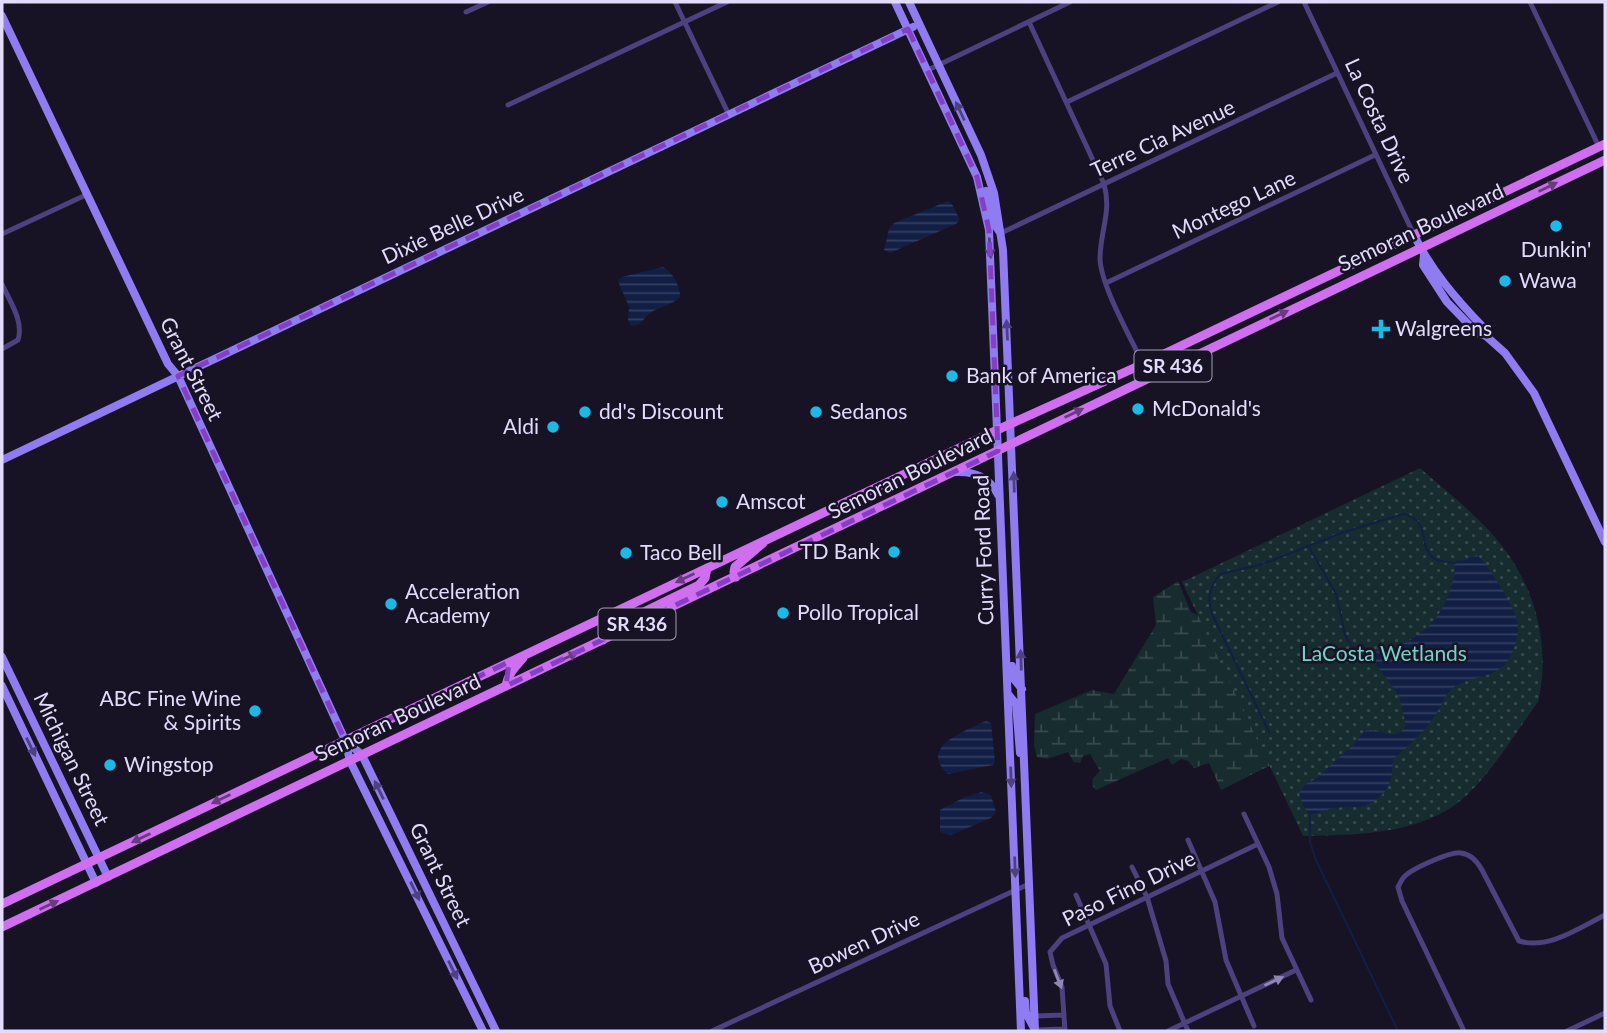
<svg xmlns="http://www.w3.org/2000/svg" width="1607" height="1033" font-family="Lato,sans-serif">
<defs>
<pattern id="wetland-marsh" width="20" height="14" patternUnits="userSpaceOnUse" patternTransform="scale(1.75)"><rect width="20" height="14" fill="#162c2f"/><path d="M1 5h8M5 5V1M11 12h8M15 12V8" fill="none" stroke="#384a4e"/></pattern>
<pattern id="park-dots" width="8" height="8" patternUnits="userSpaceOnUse" patternTransform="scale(1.75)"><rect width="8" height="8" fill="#162c2f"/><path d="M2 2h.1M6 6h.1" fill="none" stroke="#384a4e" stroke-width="1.8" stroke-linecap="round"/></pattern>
<pattern id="water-rules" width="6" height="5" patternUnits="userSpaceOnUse" patternTransform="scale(1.75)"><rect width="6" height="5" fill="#121f44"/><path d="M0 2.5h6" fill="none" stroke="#343f60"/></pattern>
</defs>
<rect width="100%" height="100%" fill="#181225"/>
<path fill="url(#wetland-marsh)" d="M1178,581L1191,612L1205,618L1275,763L1221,790L1209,763L1194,768L1188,761L1181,759L1172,765L1168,758L1096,790L1092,785L1093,778L1100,771L1090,754L1083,756L1080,763L1074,762L1068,752L1047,759L1037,757L1034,745L1035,714L1092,690L1114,694L1156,625L1153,597Z"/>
<path fill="url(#park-dots)" d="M1420,468C1448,493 1479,516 1502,546C1536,589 1551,648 1538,702C1516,732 1496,766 1470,792C1428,835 1358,835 1303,836L1182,582Z"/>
<path fill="url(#water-rules)" d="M948,201L952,204L960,220L956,224L890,253L884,250L889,229L894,223Z
M663,267C672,272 681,286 680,297C671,306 659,306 649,314C641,320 643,326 631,326L628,320L629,307L618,281L622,277Z
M1477,555C1488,564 1512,604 1517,619C1521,633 1513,659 1501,668C1485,680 1461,677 1448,693C1444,697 1443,703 1440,708C1428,728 1411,745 1393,759C1393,781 1387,799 1363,806C1354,808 1344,806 1335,808C1326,809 1318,814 1309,814L1303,806L1299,793L1306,784L1317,778L1353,745L1365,731C1382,727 1393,744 1406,726L1399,696L1373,660L1377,651C1414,645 1441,624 1451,586C1453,578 1457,574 1454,565L1457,560L1463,561Z
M986,721L991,723L995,762L993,765L948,774C917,747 967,730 986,721Z
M981,792L991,795L996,812L991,818L951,835L940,832V810L965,797Z"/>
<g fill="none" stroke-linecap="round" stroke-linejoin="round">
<path stroke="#121f44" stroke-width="2" d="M1309,547L1336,594L1345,635L1352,647L1365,648L1376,654
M1269,732L1212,614C1207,597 1209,588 1220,574L1260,565L1344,532L1404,514C1431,521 1418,546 1433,558C1439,562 1448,562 1455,563
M1310,812V842L1316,860L1398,1031"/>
<path stroke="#4d427f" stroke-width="5" d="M675,2L729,115
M1304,2L1414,235
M1530,2L1599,147
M466,12L488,2
M1029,22L1104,184C1112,212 1100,231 1100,259C1101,286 1131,338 1143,364
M928,70L1070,2
M1067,102L1278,2
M508,105L727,2
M1001,233L1337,73
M2,234L88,194
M1106,283L1375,155
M2,284C10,302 24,321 18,340L2,349
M1244,814L1269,867L1277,894L1282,938L1311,1000
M1188,840L1215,902L1226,960L1254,1026
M1132,867L1147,897L1166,961L1168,984L1188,1031
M1076,895L1106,964L1110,1006L1120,1031
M1035,1016L1064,1015
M1035,1030L1064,1029
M712,1031L1029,884
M1065,1031L1062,987L1053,965L1050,952L1062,938L1258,844
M1168,1031L1296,970
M1464,1031L1402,901L1398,887C1400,884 1401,880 1404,877C1411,869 1451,851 1461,853C1471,854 1477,861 1482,870L1519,941C1548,950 1579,928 1605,915
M1567,1031L1605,1013"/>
<path stroke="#8e7cf0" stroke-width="8" d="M895,2L977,177L989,230L1021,1031
M909,2L981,155L994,193L1003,250L1035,1031
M2,16L168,364L178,376L345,740L350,761L483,1031
M986,191L992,220L999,231
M1414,235C1431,270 1456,299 1483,327L1486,336
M1424,255L1423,265L1447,302L1477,333L1486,336L1505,353L1534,393L1605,542
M2,460L913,27
M955,472C973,471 990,477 998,495
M2,657L108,877
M1012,666L1013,678L1022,689
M2,686L96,883
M1008,694L1016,704L1020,753
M345,740L362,755L496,1031
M1025,1001L1026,1013L1034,1028"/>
<path stroke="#cf6eef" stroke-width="9" d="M736,577L734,572L735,567L763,543
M603,640L611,628L699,585L705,578L707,568
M506,686C508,674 515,667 523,658
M2,904L997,430L1143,364L1605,144
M2,927L1605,160"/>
</g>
<defs><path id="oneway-solid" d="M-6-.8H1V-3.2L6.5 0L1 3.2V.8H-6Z" transform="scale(1.75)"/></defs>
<g fill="#4d4280">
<use href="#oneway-solid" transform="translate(960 111) rotate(-115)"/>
<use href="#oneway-solid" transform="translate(990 248) rotate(86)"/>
<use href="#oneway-solid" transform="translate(1007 330) rotate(-93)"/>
<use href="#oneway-solid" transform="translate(1014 482) rotate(-92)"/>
<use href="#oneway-solid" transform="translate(1021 660) rotate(-92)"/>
<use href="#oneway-solid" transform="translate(31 747) rotate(64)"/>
<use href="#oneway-solid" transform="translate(1011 777) rotate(88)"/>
<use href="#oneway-solid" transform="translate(379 790) rotate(-116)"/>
<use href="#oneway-solid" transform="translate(1015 867) rotate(88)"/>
<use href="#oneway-solid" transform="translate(415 891) rotate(64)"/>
<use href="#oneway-solid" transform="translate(453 970) rotate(64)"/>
</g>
<g fill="#6a3b80">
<use href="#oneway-solid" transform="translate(1548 187) rotate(-26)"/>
<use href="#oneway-solid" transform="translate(1279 315) rotate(-26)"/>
<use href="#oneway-solid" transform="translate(1074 413) rotate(-26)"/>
<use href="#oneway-solid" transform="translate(685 578) rotate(154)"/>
<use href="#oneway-solid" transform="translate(568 657) rotate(-25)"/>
<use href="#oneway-solid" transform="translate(221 799) rotate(154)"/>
<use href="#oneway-solid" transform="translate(141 838) rotate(154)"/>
<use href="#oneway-solid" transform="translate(49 905) rotate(-25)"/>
</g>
<g fill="#9087b7">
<use href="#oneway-solid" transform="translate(1058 979) rotate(69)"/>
<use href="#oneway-solid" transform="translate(1274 981) rotate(-25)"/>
</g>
<path fill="none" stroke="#853ec5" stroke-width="5" stroke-dasharray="14 9" stroke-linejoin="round" d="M908,29L977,177L989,230L998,451L506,686L509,662L345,740L178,376Z"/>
<g fill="#1cb8e6" stroke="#181225" stroke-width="2.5">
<circle cx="1556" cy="226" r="7"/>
<circle cx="1505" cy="281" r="7"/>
<path d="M1377.5 318.5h7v7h7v7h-7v7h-7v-7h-7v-7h7z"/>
<circle cx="952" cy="376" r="7"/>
<circle cx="1138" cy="409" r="7"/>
<circle cx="585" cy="412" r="7"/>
<circle cx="816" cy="412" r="7"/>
<circle cx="553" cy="427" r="7"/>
<circle cx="722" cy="502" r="7"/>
<circle cx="894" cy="552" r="7"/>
<circle cx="626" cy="553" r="7"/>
<circle cx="391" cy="604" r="7"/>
<circle cx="783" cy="613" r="7"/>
<circle cx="255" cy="711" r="7"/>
<circle cx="110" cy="765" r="7"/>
</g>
<g text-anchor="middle" stroke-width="5" stroke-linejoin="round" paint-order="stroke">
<g fill="#181225" stroke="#a59fbb" stroke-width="2">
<rect x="1134.5" y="350.5" width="77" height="31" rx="5"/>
<rect x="598.5" y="608.5" width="77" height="31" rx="5"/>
</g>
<g font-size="19" font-weight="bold" fill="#e2dbfb">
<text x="1173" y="373">SR 436</text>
<text x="637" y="631">SR 436</text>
</g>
<g font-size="21" fill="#e2dbfb" stroke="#181225">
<text transform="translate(1379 121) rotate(65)" y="7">La Costa Drive</text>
<text transform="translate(1163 139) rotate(-25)" y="7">Terre Cia Avenue</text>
<text transform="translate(1234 205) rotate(-25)" y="7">Montego Lane</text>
<text transform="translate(453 226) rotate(-25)" y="7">Dixie Belle Drive</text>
<text transform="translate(1421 228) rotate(-25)" y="7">Semoran Boulevard</text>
<text transform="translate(191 369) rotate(63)" y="7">Grant Street</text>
<text transform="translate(910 474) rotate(-26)" y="7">Semoran Boulevard</text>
<text transform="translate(984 550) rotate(-92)" y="7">Curry Ford Road</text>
<text transform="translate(398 718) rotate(-25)" y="7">Semoran Boulevard</text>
<text transform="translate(71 759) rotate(64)" y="7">Michigan Street</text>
<text transform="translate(440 875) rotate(64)" y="7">Grant Street</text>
<text transform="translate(1129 889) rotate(-26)" y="7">Paso Fino Drive</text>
<text transform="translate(864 943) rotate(-25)" y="7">Bowen Drive</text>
</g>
<g font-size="21" fill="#e2dbfb" stroke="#181225" text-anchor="start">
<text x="1556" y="257" text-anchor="middle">Dunkin'</text>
<text x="1519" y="288">Wawa</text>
<text x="1395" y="336">Walgreens</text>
<text x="966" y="383">Bank of America</text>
<text x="1152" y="416">McDonald's</text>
<text x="599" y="419">dd's Discount</text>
<text x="830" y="419">Sedanos</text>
<text x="539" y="434" text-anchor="end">Aldi</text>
<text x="736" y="509">Amscot</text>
<text x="880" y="559" text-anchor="end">TD Bank</text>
<text x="640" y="560">Taco Bell</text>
<text x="405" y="599">Acceleration<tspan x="405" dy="24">Academy</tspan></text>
<text x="797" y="620">Pollo Tropical</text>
<text x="241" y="706" text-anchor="end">ABC Fine Wine<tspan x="241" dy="24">&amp; Spirits</tspan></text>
<text x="124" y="772">Wingstop</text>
</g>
<g font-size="21" fill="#6ed4c7" stroke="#181225">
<text x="1384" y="661">LaCosta Wetlands</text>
</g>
</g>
<rect width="1607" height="1033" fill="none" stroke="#e2dbfb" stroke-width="7"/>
</svg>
